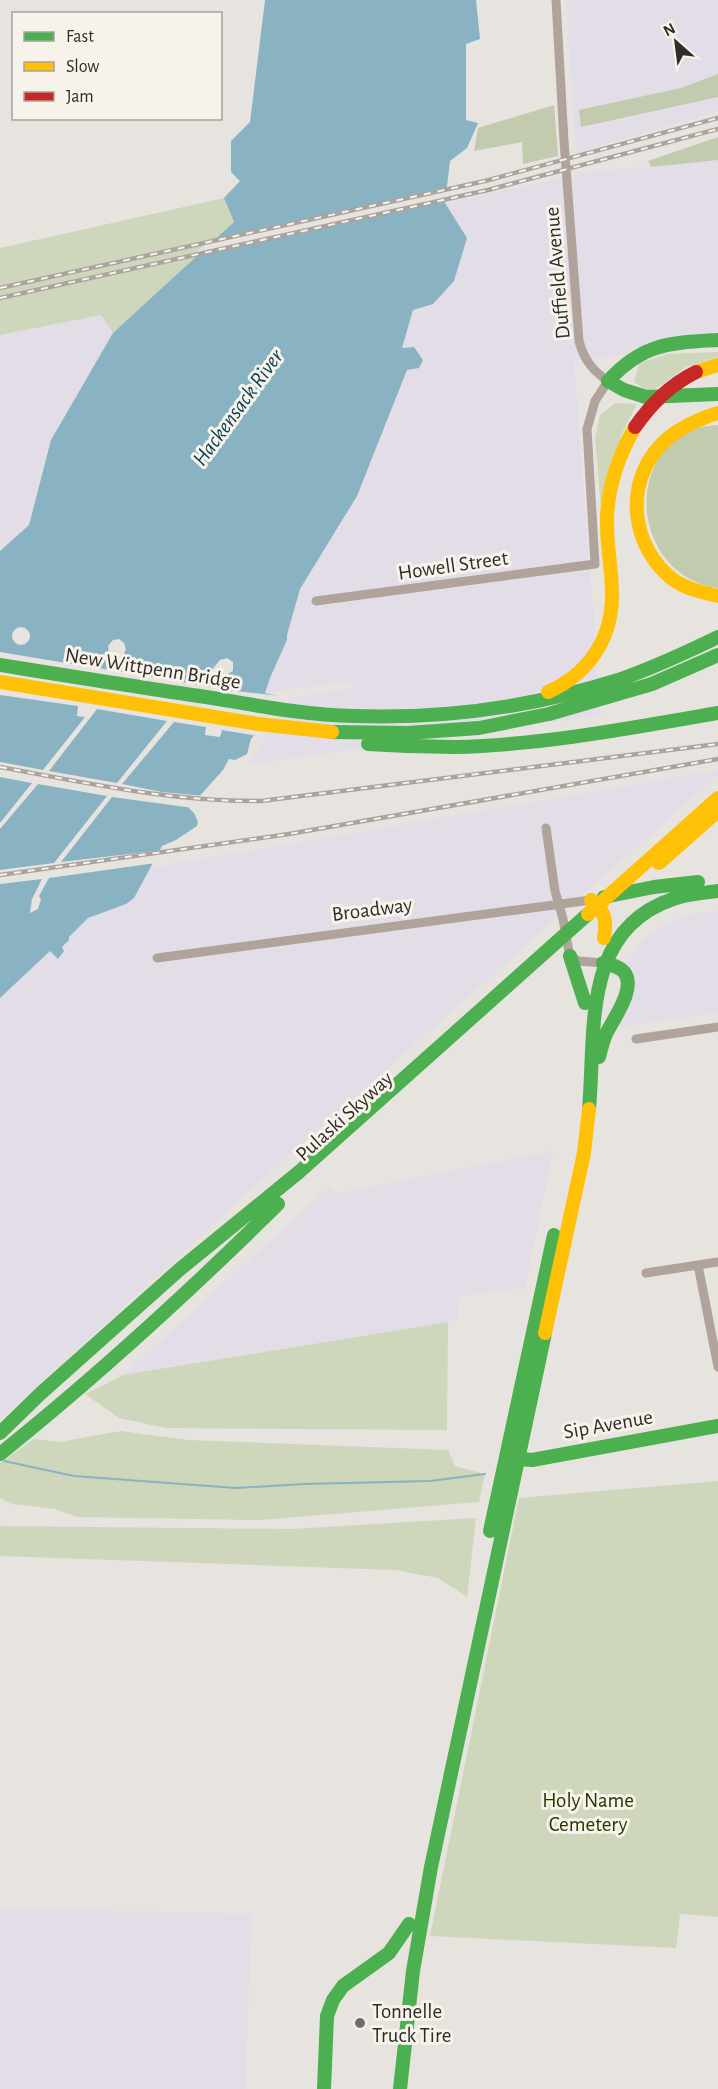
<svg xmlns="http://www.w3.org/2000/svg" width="718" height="2089" font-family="'Alegreya Sans',sans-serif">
<rect width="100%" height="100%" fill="#e7e4e0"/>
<path fill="#e2dde7" d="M566,0H718V111L576,153Z
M718,160V342L574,361L601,715L250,764L287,698L353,688L351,682L278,690L269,694H265L262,689L270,678L287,640V635L300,589L331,534L336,532L357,496L407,370L402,348L413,310L433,304L445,203L586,172Z
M101,315L113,333L51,440L29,525L0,551V335Z
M718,770V775L263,1179L0,1420V998L50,951L58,959L62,948L69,940V937L88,918L126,904L134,897L149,868Z
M718,911V1013L616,1027L622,972L643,939L684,915Z
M553,1151L525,1288L459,1296L458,1320L123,1375L330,1186L334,1194Z
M0,1908L252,1914L245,2089H0Z"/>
<path fill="#ced6bc" d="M224,198L234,222L203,256L113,333L101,315L0,335V248Z
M718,352V357L686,367L650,393L634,382L639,363L668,354Z
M615,403L637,404L622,433L602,520L595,438L600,415Z
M448,1322L447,1430L165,1428L119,1418L85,1394L123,1375Z
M121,1431L188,1440L448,1450L455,1466L485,1474L479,1502L261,1520L77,1517L55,1509L12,1504L0,1498V1463L34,1439L59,1442Z
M718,1481V1917L680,1914L676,1948L430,1936L519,1498Z
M476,1518L467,1597L438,1578L395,1570L0,1556V1526L291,1529Z"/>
<path fill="#c2cbad" d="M718,74V97L581,127L579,110L681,88Z
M554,105L558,156L523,164L522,142L474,151L478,128Z
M718,137V160L651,167L648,161Z
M718,425V588C639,578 619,465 691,430C698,426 710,426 718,425Z"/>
<path fill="#89b3c2" d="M265,0H476L480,39L466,44V120L478,123L467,148L450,161L445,203L467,238L454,281L433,304L413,310L402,348L414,347L423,360L419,368L407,370L357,496L300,589L287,635V640L270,678L265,693L287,698L251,739L247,754L235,760L229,759L223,770L189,808L194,813L198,822L197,826L176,840L162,846L134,898L126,904L88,918L69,937V940L62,947L64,951L58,959L50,951L0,998V551L29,525L51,440L113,333L234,222L224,198L240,181L231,172V141L250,122Z"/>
<path fill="#e7e4e0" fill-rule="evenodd" d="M450,188L448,200L192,256L210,240Z
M12 636a9 9 0 1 1 18 0a9 9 0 1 1-18 0Z
M119,639L124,643L126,649L117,671L199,685L220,660L227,658L233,662V671L226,675L219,672L213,676L205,686L212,687L213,678L228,680L227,690L289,697V699L258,736L222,730L220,737L205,735L206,727L174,722L122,784L162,792L204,796L193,808L112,797L61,862L163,850L156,863L49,878L39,896L41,899L38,909L30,913L32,899L42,879L0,884V870L54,863L107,796L38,784L0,829V823L32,783L0,777V762L43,770L85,717L77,716L78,706L0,695V652L84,666L85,660L94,659L93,667L110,670L116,657L109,652L108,646L113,640ZM97,709L167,721L117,783L49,771Z"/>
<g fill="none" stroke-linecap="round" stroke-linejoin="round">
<path stroke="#89b3c2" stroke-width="2" d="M4,1461L74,1476L236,1488L304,1484L430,1481L485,1474"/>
<path stroke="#afa39b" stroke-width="9" d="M316,601L595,564L587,429L595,401L608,381C593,371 584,360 579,341L564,141L556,0
M546,828L555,891L563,919L569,952L573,958L579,961L603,963
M157,958L591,900
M636,1039L718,1027
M698,1265L718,1367
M646,1273L718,1262"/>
<path stroke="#4caf50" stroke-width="14" d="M608,381C643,343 669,343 718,340
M608,381L624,390L646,397L718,394
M0,665C69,676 137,687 206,697C255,705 304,715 354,716C444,719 533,707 618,680C653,668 685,653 718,637
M332,732L408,733L479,728L549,714L652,684L718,655
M368,744C397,746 426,747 455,747C543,745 631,728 718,713
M604,897L654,887L698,882
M570,956L585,1003
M599,1057C601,1049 603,1041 606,1034C613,1019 637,988 624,972C619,966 611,965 603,963
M589,1109C596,1031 581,930 673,899C687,894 703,893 718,891
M510,1458L532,1460L718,1426
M490,1531L554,1235
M324,2089L327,2016L333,2000L343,1986L389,1953L409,1924
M400,2089L413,1971L431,1867L545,1333"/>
<path stroke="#ffc107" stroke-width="14" d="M696,372L718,365
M718,413C696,420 674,430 659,447C624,486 632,546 671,578C685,589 702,592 718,596
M0,682L258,724L332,732
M548,692C586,675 610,643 612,600C613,573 606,545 607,518C608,485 619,455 635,427
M659,863L718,811
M591,900C605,910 607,921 604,938
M545,1333L584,1153L589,1109"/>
<defs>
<path id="rail" d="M0,288L485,181L718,118
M0,298L488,190L718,129
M0,767C87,783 173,802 261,801L718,744
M0,875L289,834L718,759"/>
</defs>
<use href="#rail" stroke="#aaa39e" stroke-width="4.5"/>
<use href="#rail" stroke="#f7f2ea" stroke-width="2" stroke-dasharray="7" stroke-linecap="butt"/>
<path stroke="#4caf50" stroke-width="14" d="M0,1433L40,1394L179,1270L299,1172L588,914
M0,1454C97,1376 189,1292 278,1204"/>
<path stroke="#ffc107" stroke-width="14" d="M588,914L718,798"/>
<path stroke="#c62828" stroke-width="14" d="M635,427C652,403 670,385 696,372"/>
</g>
<circle fill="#6f6d6a" stroke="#f7f2ea" stroke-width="2" cx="360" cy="2023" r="6"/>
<g text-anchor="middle" stroke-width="6" stroke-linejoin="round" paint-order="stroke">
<g font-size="21" fill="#2f2d2a" stroke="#f7f2ea">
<text transform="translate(557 273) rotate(-95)" y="7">Duffield Avenue</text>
<text transform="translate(453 565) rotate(-8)" y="7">Howell Street</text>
<text transform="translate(153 668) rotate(9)" y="7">New Wittpenn Bridge</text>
<text transform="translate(372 909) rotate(-7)" y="7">Broadway</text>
<text transform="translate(344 1116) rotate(-42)" y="7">Pulaski Skyway</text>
<text transform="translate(608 1424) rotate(-10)" y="7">Sip Avenue</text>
</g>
<g font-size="21" fill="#283700" stroke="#f7f2ea">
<text x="588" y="1807">Holy Name<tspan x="588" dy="24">Cemetery</tspan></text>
</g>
<g font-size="21" fill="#2f2d2a" stroke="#f7f2ea" text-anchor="start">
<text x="372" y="2018">Tonnelle<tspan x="372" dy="24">Truck Tire</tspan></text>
</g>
<g font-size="22" font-style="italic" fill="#083f51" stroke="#f7f2ea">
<text transform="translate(237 407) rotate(-54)" y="8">Hackensack River</text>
</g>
</g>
<rect x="12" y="12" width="210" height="108" fill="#f7f2ea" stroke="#a7a39d" stroke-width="1.5"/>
<rect x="24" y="32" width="30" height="9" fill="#4caf50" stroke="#a7a39d" stroke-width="1.5"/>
<text x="66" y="42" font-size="18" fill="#2f2d2a">Fast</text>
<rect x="24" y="62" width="30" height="9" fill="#ffc107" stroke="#a7a39d" stroke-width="1.5"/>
<text x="66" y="72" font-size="18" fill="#2f2d2a">Slow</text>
<rect x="24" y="92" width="30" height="9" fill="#c62828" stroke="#a7a39d" stroke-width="1.5"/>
<text x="66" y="102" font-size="18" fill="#2f2d2a">Jam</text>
<g transform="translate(676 42) rotate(332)" stroke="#f7f2ea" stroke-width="4.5" paint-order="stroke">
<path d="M0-4.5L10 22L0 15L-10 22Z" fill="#2f2d2a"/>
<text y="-9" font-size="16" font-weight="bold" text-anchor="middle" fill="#2f2d2a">N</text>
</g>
</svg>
